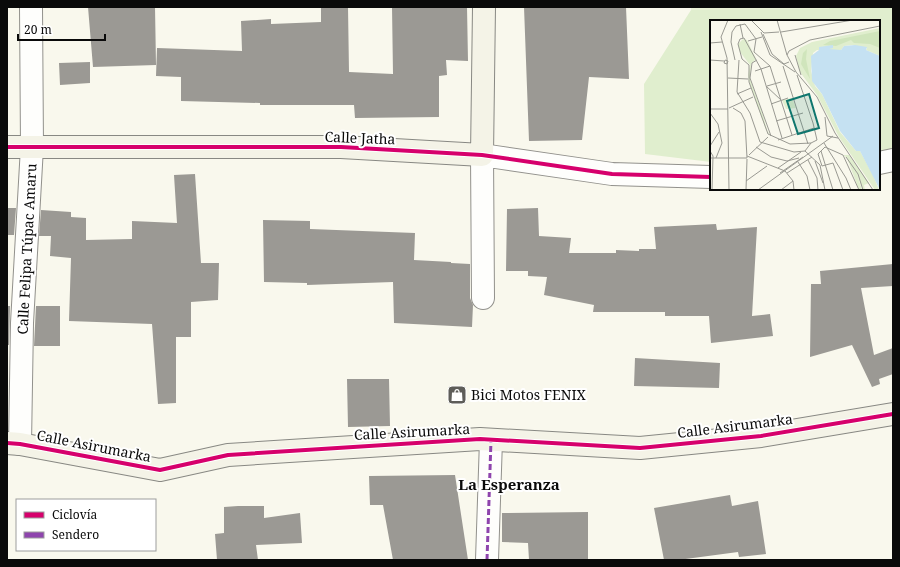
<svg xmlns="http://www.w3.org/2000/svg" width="900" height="567" font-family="'Noto Serif',serif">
<rect width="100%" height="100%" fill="#f9f8ed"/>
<path fill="#e0eece" d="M691,7H893V151L879,153V21H711V162L645,154L644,84L691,10Z"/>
<path fill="#eaf2d7" d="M691,7H829V9L691,10Z"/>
<path fill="#9b9994" d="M88,7H155L156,65L93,67Z
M321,7H348L349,72L393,74L392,7H467L468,61L446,60L447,75L439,76V117L355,118L354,105H260V103L181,101V77L156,76L157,48L242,51L241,21L271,19V24L321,22Z
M524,7H626L629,79L589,77L582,140L529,141Z
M90,62V83L60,85L59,63Z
M195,174L201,263H219L218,300L191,302V337H176V403L158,404L152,324L69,321L71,258L50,256L51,236H39L41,210L71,212V217L86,218V240L132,239V221L177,223L174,175Z
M7,208H16L14,235H7Z
M538,208L539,236L571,238L569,253H616V250L639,251V249H656L654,227L716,224L717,230L757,227L752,316L770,314L773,336L711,343L709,316H665V312H593L594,305L544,295L547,277L528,276V271H506L507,209Z
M263,220L310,221V229L415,233L414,260L451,262V263L470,264V298L473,305L472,327L394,323L393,282L307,285V283L264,282Z
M893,264V286L861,288L874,355L893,348V374L879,379L880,384L872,387L852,345L810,357L811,284H821L820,271Z
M7,306H10L9,345H7Z
M36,306H60V346H34Z
M635,358L720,363L719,388L634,386Z
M347,379H389L390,426L348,427Z
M455,475L468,560H393L383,505H370L369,476Z
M730,495L732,506L758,501L766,554L739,557L738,552L678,560H664L654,508Z
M238,506H264V518L300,513L302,543L256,545L258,560H217L215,534L224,533V507Z
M588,512V560H529L528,543L502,542V513Z"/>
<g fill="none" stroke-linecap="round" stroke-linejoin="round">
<defs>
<path id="street" d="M879,163L893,160
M483,298L482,155L612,174L711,177
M20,444L22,323L32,147L31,7
M487,560L491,440"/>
<path id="secondary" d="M7,147H341L482,155L484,7
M7,443L20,444L160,470L228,455L480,439L640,448L761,436L893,414"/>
</defs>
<use href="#street" stroke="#92918c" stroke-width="24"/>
<use href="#secondary" stroke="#888883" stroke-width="24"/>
<use href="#street" stroke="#fefefc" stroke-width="22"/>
<use href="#secondary" stroke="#f4f3e7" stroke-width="22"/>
<path stroke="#8e44ad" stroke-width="3" stroke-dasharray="6 3" stroke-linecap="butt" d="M487,560L491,440"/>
<defs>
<path id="cycleway" d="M7,147H341L482,155L612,174L711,177
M7,443L20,444L160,470L228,455L480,439L640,448L761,436L893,414"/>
</defs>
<use href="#cycleway" stroke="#fff" stroke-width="6"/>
<use href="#cycleway" stroke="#d6006c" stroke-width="4"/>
</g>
<defs>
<symbol id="shop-square" viewBox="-11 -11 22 22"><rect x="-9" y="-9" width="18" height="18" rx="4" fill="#5e5d59" stroke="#fff"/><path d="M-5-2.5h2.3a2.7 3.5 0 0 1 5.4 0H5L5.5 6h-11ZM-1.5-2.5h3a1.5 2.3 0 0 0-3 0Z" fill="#fff"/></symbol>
</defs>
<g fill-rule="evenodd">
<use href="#shop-square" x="446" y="384" width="22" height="22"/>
</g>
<g text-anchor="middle" stroke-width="4" stroke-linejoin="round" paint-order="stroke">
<g font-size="14" fill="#0a0a0a" stroke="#fff">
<text transform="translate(360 138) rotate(2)" y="5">Calle Jatha</text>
<text transform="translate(27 249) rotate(-87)" y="5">Calle Felipa Túpac Amaru</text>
<text transform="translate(735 426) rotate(-7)" y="5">Calle Asirumarka</text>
<text transform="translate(412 432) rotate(-3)" y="5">Calle Asirumarka</text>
<text transform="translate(94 446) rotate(11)" y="5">Calle Asirumarka</text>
</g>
<g font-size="14" fill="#0a0a0a" stroke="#fff" text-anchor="start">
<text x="471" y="400">Bici Motos FENIX</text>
</g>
<g font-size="15" font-weight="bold" fill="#0a0a0a" stroke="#fff">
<text x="509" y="490">La Esperanza</text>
</g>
</g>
<g transform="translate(710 20)">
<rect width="170" height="170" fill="#f9f8ed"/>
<path d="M170,8V36L156,30L157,28L142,25L134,26L131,30H107L103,33L101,51L105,66L112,74L130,112L146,131H150L163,155L169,170H165L129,117L107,75L90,52L86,36L90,28L102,22ZM33,19L37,20L46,39L41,44L40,59L53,95L57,110L61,116L56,110L39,62L38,55L40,45L30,32L28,24ZM82,78L86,88L76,89L72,80ZM133,135H139L159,163L154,165L155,170H153L147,154L152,170H149L137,138Z" fill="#e0eece"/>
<path d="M170,11V28L160,24L144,23L141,20L126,26L113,25L120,21ZM97,29L96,39L100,59L91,44L93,33Z" fill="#d0e5bc"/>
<path d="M123,25V28L119,29L131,30L134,26L145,25L157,27L156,30L170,36V170L150,131H146L130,111L112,74L102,61L101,36L109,30V27Z" fill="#c5e1f2"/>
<path fill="none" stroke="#999992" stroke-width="1" d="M18,0L11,17L17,38L19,170M41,0L54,13L69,12M67,0L77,35M30,4L33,18M35,4L46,19L44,32M51,12L60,35L85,52M71,12L143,0M53,14L62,34L74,44L79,42M38,21L52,17M0,23L12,22M44,32L60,46L82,115M85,35L91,55M32,39L39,45V62L58,114L80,124L101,123L107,120L103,103L87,55M32,39L28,24L30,19L34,18L51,49L72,118M0,40L14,41M15,40L18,41L17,44L14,43ZM25,40L21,22L22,12L26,6L35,4M29,40L27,72L40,93L50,122L84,132L95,131L101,123M47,40L42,43L40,58L61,116M73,46L98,124M45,51L60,46M18,58L38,59M56,66L71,80M57,66L71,62M27,74L41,68M61,84L78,78M19,88L43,77M23,88L31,93L35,101L37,138M0,89H18M0,93L8,104L12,123L6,138M115,97L117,116L128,118M66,101L93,93M68,120L104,108M114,123L136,158L141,170M0,126L9,112M46,127L61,137L77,141L89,138M0,131L3,136L2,170M95,131L110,145L115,170M111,131L123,170M39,135L58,117M37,136L75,151L83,161L84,170M136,137L148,154L153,170M0,138H37M98,140L107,158L108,170M105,141L113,163M88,142L97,156L100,170M112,146L108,134L115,127L133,135L149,170M112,146L123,143L133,170M68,148L91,132M70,153L93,137M77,153L102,137M36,161L57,146M36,170L37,139M48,170L123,116M71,170L83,161M163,170L125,113L107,77L86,52L77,35L79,31L100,20L170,6"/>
<path fill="#0f766e" fill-opacity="0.15" stroke="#0f766e" stroke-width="2" d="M99,74L109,108L88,114L77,81Z"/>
<rect width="170" height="170" fill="none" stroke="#0a0a0a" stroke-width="2"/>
</g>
<rect width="900" height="567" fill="none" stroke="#0a0a0a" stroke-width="16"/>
<rect x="16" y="499" width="140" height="52" fill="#ffffff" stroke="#9d9d9d"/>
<rect x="24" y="512" width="20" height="6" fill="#d6006c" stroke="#9d9d9d"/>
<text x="52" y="519" font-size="12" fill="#0a0a0a">Ciclovía</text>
<rect x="24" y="532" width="20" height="6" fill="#8e44ad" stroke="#9d9d9d"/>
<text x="52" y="539" font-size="12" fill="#0a0a0a">Sendero</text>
<path d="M18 34v6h87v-6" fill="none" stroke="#0a0a0a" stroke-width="2"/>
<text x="24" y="34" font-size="12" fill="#0a0a0a" stroke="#ffffff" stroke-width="3" paint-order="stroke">20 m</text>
</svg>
